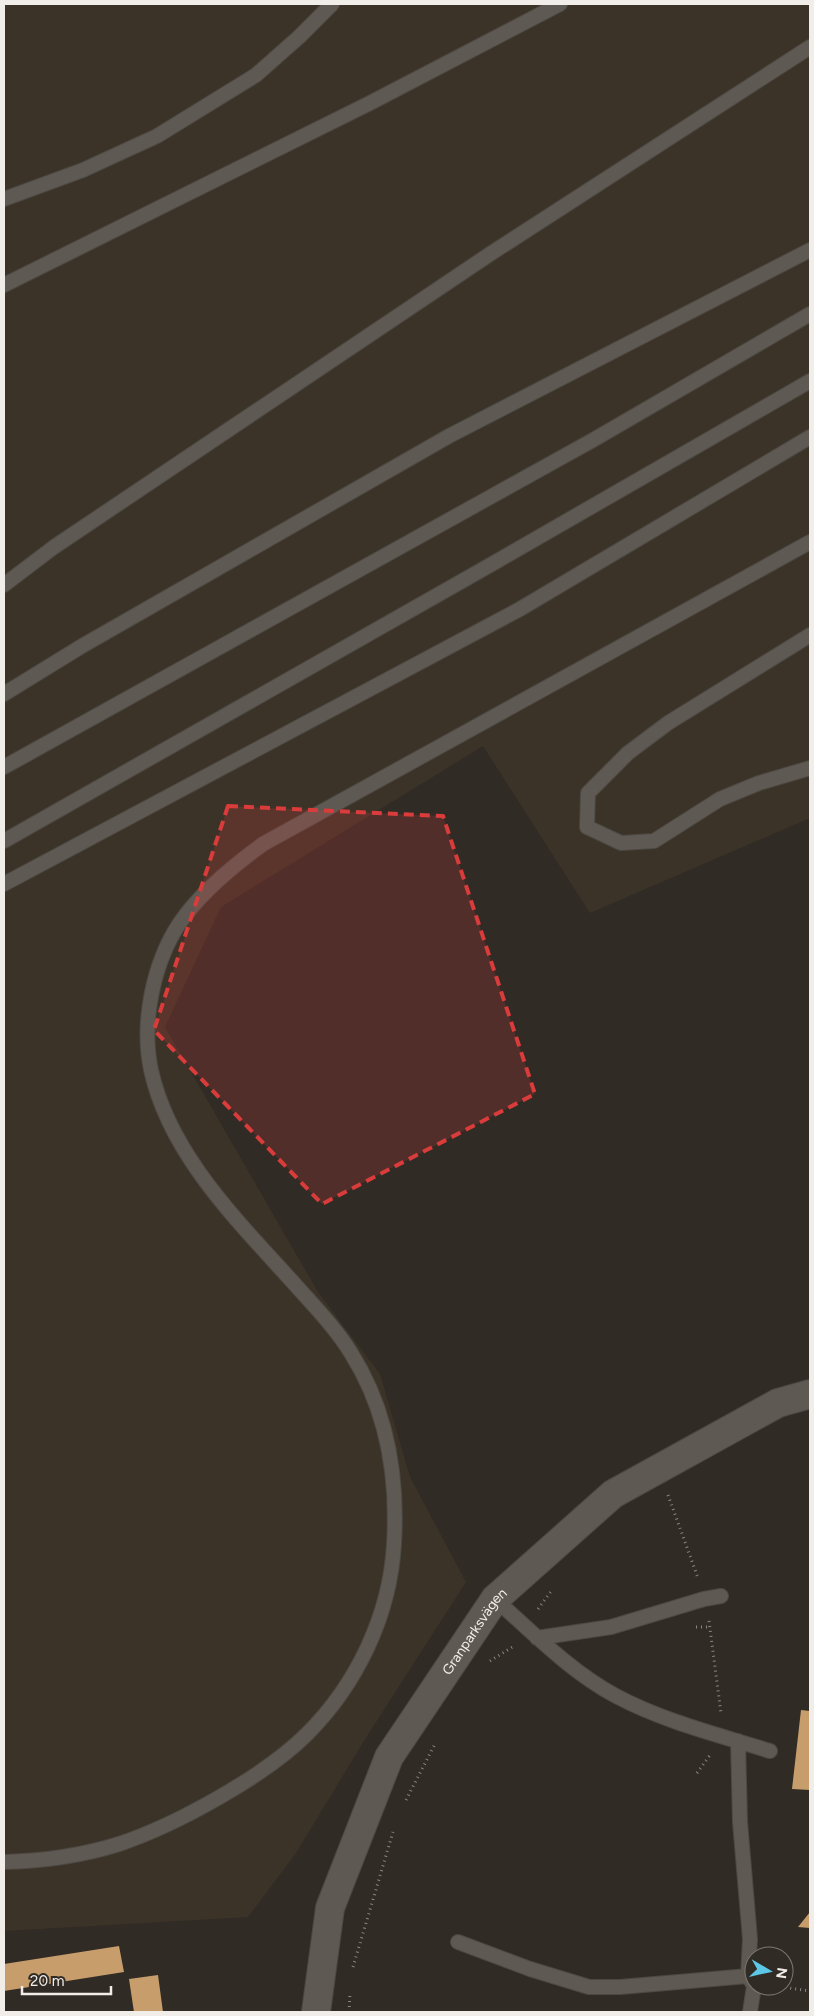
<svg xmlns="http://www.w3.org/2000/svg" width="814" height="2016" font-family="Figtree,sans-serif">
<rect width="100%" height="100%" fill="#302b25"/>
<path fill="#3c3328" d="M4,4H810V818L590,913L483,746L221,907L165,1027L318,1292L380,1374L410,1477L466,1582L367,1736L296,1853L248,1917L4,1931Z"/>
<path fill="#c79e6b" d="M801,1710L810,1711V1790L792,1789Z
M810,1912V1928L798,1927Z
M119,1946L124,1972L4,1991V1964Z
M158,1975L163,2012H134L129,1979Z"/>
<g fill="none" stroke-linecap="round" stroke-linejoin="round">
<defs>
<path id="service" d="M4,199L83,170L157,136L256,75L299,37L332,4
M4,285L370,103L560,4
M4,585L54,547L490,254L810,47
M810,635L668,723L628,753L588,793L587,827L621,843L654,841L720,799L759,783L810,768
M4,694L82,646L449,436L810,250
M4,767L593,440L810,314
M4,841L492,564L810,381
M4,884L520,609L810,437
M495,1599C533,1633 571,1672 616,1696C665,1722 719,1735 770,1751
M537,1638L611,1627L704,1599L721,1596
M738,1741L740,1822L750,1939L748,1976
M4,1862C43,1861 81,1856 119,1844C176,1825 265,1776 307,1734C357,1684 390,1615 394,1544C398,1478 387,1410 351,1353C337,1330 317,1309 299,1289C242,1225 170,1157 151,1070C141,1023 153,964 179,924C199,894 234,865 263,844L810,542
M458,1942L530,1969L589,1987H620L748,1976L754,1986
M750,2012L754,1986"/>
<g id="minor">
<path id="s1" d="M316,2012L330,1908L389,1757L495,1599L613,1494L778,1403L810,1394"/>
</g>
</defs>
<use href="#service" stroke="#4c4843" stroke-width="16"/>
<use href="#minor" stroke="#4c4843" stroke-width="30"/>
<path stroke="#8b8781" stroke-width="3" stroke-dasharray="1 4" stroke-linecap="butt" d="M668,1495L698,1578
M538,1609L552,1590
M709,1621L721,1713
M696,1627H710
M490,1661L514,1646
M697,1773L710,1755
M406,1800L435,1744
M353,1967L393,1832
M776,1990L782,1987L810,1991
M349,2012L350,1993"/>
<use href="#service" stroke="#5e5952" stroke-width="14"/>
<use href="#minor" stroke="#5e5952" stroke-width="28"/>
</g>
<path fill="#d93c3b" fill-opacity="0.2" stroke="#d93c3b" stroke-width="4" stroke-dasharray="10 6" stroke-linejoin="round" d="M228,806L443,816L535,1094L322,1204L154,1030Z"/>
<g text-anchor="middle" stroke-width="5" stroke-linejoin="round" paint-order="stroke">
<g font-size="14" fill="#f1eeea" stroke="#302b25">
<text dy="5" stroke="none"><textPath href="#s1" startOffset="419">Granparksvägen</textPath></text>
</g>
</g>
<rect width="814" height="2016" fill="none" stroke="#f1eeea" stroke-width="10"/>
<g transform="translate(769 1971) rotate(99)"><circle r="24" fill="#302b25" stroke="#7d7974"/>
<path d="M0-4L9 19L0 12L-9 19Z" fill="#5dc7e8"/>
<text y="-8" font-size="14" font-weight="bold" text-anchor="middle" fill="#f1eeea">N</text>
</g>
<path d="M22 1986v8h89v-8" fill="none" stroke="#f1eeea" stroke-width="2.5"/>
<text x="30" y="1986" font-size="15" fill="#f1eeea" stroke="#302b25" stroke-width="4" paint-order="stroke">20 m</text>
</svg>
